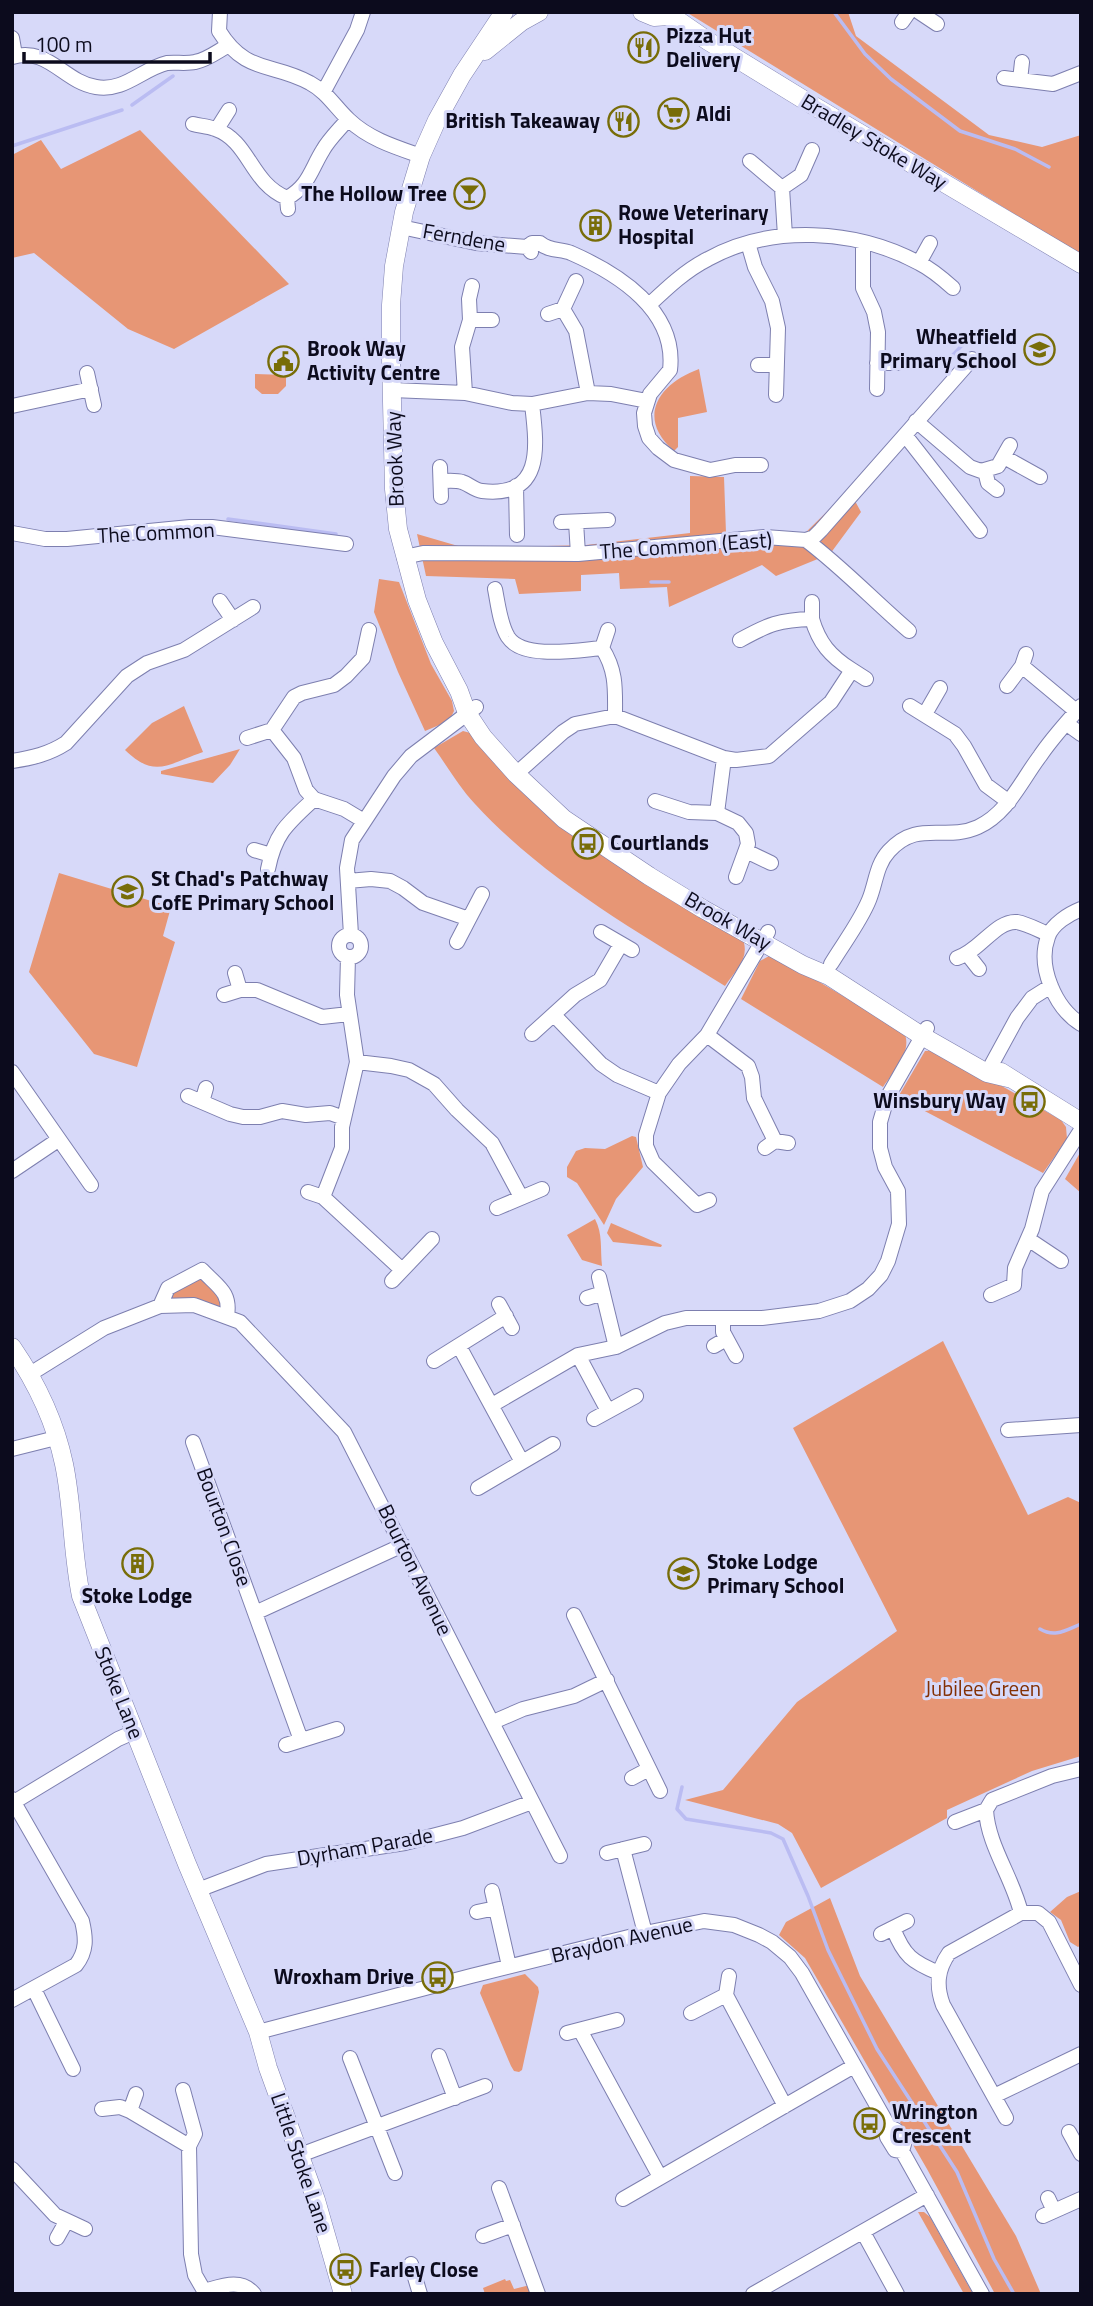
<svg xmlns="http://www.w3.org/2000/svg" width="1093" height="2306" font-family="'Titillium Web',sans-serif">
<rect width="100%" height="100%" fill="#d7d9f9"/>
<path fill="#e79675" d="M686,12H848L856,36L989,135L1042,147L1081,135V255Z
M140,130L289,284L174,349L128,329L34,253L12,258V155L41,140L61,169Z
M699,369L707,412L678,418V447L674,451C636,418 658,384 699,369Z
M255,374L286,375V386L278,394H262L255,388Z
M690,476L724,477L726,533L802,536L849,490L861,512L830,554L776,576L762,565L669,607L667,587L620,589L619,573L581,575V591L519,594L515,579L426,576L417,534L465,548L586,545L690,533Z
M379,579L399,582L431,664L452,701L454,711L449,721L425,731L398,672L374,612Z
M184,706L203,752C168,764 155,779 125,750L152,723Z
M463,731L474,734L557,821L741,935C752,957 737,968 725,986C639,933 545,880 475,804C460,788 447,766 434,748Z
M240,749L230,765L213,783L161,774V771Z
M59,873L171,907L163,936L175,942L137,1067L94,1054L29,972Z
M769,956L777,957L904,1032C913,1051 894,1071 883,1087L741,999L760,961Z
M939,1050L1061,1120L1066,1127L1067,1139L1043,1173L898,1097L925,1051Z
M632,1136L636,1137L643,1167L616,1199L604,1225L577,1183L567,1177V1167L576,1151L585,1148L605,1149Z
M1081,1151V1193L1065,1179Z
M595,1219C603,1234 600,1249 602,1266L582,1260L567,1235Z
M611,1223L662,1245L661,1247L613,1242L607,1233Z
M201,1277L226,1302L224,1308L192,1300L168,1299V1295Z
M943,1341L1028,1515L1068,1497L1081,1503V1756L1032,1771L947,1810V1818L821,1888L792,1833L778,1824L685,1800L723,1790L797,1702L897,1631L793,1428Z
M1081,1891V1945L1078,1947L1070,1942L1061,1920L1050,1912L1067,1897Z
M830,1898L860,1976L1016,2236L1041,2294H995L927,2169L805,1958L779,1935L786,1922Z
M525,1974L538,1987L539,1992L522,2070L519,2072L514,2071L511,2066L480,1993L483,1985Z
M918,2212H924L930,2217L973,2294H964Z
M505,2279L506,2281L510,2280L514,2289L530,2285L534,2294H485L483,2288Z"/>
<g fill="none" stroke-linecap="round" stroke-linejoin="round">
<path stroke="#babcf2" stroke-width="3.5" d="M834,12L865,54L891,79L960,131L1015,149L1049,167
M132,105L173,76
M12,146L122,110
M949,359L968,339
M228,519L336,534
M651,582H669
M1040,1629C1055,1638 1066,1630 1081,1624
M682,1787L677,1809L686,1819L771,1833L783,1839L808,1896L828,1950L877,2049L957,2172L994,2259L1014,2294"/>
<defs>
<path id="minor" d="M220,12L219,31C246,75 273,62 310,83C327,92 335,107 349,120C369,139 395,147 421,156
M919,12L937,24
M902,22L909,12
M12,38L15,55
M12,57C48,46 64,82 96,87C124,92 142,69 167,63C176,62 186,64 195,62C207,60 218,51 229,45
M1004,78L1053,84L1081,73
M1020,80L1022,62
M324,91L357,30L363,12
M193,124C200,126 208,126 215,129C250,141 250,183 287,198
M217,129L229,110
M750,161L782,188L785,236
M782,188L801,175L812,150
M288,209L287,198C309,186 311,169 323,150C329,139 340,129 348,119
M401,227L476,243L527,247L531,252
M863,242V288L874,312L878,332L877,389
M748,243L755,267L772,301L778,328L776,395
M527,247L532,243H540C548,251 561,249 571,253C619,274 677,311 670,370L650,394L644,413L645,426L649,438L658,448L674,460L710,470L735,465H761
M919,263L930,243
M576,281L563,309L576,331L588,393
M649,305C667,288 686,270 708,259C771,224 856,229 919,263C931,269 943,279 953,288
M548,314L563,309
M470,320H492
M877,363H898
M758,365H775
M87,373L94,405
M392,390L465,393L512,403L532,404L588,393L611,394L647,401
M465,393L462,347L470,320L469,299L472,286
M12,406L91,389
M916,421L970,467L981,471L998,466L1010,445
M905,435L980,531
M1004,457L1040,477
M440,467L441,497
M985,471L988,483L997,490
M441,481C447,481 456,480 462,482C469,484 474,490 482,491C544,498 537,447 532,404
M516,486L517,535
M561,522L608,520
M576,522L578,554
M12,533L45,539H67L190,527H212L346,544
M806,540C843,568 874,601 909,631
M404,557L423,553L578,554L765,537L806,540L814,537L821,530L972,359
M495,589C498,604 500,624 508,637C523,660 578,650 602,648C617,671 615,691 615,716
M220,601L233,620
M812,619V602
M602,648L608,630
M1022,666L1076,711
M852,670L866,679
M1007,686L1022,666L1026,654
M910,706L955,734L964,746L986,785L1009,802
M925,714L940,688
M1067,724L1081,734
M272,730L294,758L306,790L314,799L344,809L364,821
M247,738L272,730L294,697L302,693L334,685L346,676L363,658L369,630
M12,761C32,758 49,754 66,743L127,676L147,663L184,650L253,607
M516,774L563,732L575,724L615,716L724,758L736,760L769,756L831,702L852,670C830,656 819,643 812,619C779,620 769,624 740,640
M655,801L689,812L717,813L738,823L746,833L748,844L736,877
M717,813L724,758
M254,850L271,855
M746,851L771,863
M268,869C275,833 288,823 314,799
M348,881L371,879L390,881L403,888L423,903L469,919
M1081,909C1069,914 1052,924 1048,937C1037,966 1055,1008 1081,1024
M601,932L632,950
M351,935L347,868L352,840L394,776L411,756L476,707
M339 946a11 11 0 1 1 22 0a11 11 0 1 1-22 0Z
M457,942L482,894
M968,955L979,969
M957,958C980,951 996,920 1017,922C1028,924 1038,930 1048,934
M831,964C843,944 860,922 869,900C876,883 876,865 889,851C918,819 945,842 978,827C1008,813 1021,781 1040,756C1052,738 1067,722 1081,706
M235,973L240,990H257L322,1017L349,1014
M224,995L240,990
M554,1015L601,1064L617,1075L659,1093
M532,1034L575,995L600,980L621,944
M707,1035L748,1066L752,1077L754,1098L775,1141
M357,1062L391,1066L409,1070L434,1084L457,1110L492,1143L521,1197
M12,1072L91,1185
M987,1073L1017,1018L1032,998L1051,986
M188,1096L230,1114L243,1117H260L282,1111L306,1115L330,1113L344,1118
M202,1102L206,1088
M765,1148L775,1141L788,1143
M12,1171L58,1140
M308,1192L323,1197L402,1270
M323,1197L342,1148V1127L357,1062L347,995L348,957
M709,1200L697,1205L653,1162L646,1146V1135L659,1093L679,1064L707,1035L768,932
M497,1208L542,1189
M1028,1239L1061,1261
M599,1277L616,1347
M392,1281L432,1239
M991,1295L1014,1285L1015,1268L1032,1229L1042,1191L1081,1130
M587,1298L603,1293
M499,1304L512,1328
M160,1306L168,1288L202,1270C218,1287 231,1292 227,1316
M723,1318V1332L736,1356
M459,1346L522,1462
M714,1346L726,1339
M578,1355L608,1411
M434,1361L506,1316
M30,1374L104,1328L160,1306L194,1305L240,1322L344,1432L560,1856
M492,1405L578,1355L616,1347L665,1323L686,1318H762L819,1311L850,1301L868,1289L881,1275L888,1261L899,1224L898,1191L885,1167L880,1148V1122L887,1098L927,1028
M594,1419L636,1396
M1008,1430L1081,1425
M193,1442L301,1740
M12,1449L56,1438
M478,1488L553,1444
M255,1613L403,1545
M574,1615L660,1791
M493,1722L523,1709L574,1696L607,1680
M286,1745L337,1729
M632,1778L649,1769
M12,1799L82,1921C86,1938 87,1951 76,1965L12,2000
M14,1802L118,1739L134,1732
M986,1810C988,1846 1013,1878 1021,1913L949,1953C937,1970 936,1986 943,2005L1006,2118
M955,1822L986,1810L992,1800L1052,1776L1081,1769
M623,1849L645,1933
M607,1853L644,1844
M198,1890L266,1864L405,1843L463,1828L532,1802
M492,1891L509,1966
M477,1912L496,1908
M1021,1913H1038L1049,1922L1081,1985
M893,1928C904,1956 912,1962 939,1973
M881,1934L907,1921
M34,1989L73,2069
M726,1995L785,2106
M691,2013L726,1995L729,1976
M580,2030L660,2177
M258,2032L471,1976L645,1933L704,1921L734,1925L759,1935L772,1942L790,1957L802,1973L889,2127L896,2130L904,2144L902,2151L982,2294
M567,2033L617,2020
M439,2056L455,2098
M350,2058L395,2173
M183,2090L195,2134L189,2146L191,2254L195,2275L206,2294
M994,2096L1081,2054
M102,2109L120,2107L130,2111L189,2146
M130,2111L136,2094
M889,2127L887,2137L895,2150L902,2151
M1069,2132L1081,2154
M300,2155L485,2086
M12,2169L55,2215L85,2229
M499,2188L538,2294
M1048,2198L1054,2211
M623,2199L854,2066
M1043,2216L1081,2199
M863,2232L897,2294
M483,2236L513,2225
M57,2238L66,2222
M411,2264L420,2294
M204,2291C222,2286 241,2278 254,2294
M753,2294L927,2195"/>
<path id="tertiary" d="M504,12L462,75L437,120L421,156L404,212L394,266L391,305V358L394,489L398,529L417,600L434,643L459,691L467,713L483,737L516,774L564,819L649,876L703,909L803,965L829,976L922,1036L987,1073L1008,1078
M642,12L654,17L669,16
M666,12L708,41L814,106L1081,264
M485,51L521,22L539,12
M1001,1072L1081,1122
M12,1347C36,1382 55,1421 64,1464C73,1507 72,1552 81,1596L187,1864L258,2032L268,2068L316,2200L343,2294"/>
</defs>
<use href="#minor" stroke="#7d7faf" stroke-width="16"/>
<use href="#tertiary" stroke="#7d7faf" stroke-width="19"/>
<use href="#minor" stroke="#fff" stroke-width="14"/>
<use href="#tertiary" stroke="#fff" stroke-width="18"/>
</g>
<defs>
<symbol id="restaurant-ring" viewBox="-11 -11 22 22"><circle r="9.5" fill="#d7d9f9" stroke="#786d08" stroke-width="1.5"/><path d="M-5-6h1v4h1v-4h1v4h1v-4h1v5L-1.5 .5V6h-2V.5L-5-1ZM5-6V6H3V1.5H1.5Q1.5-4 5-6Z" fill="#786d08"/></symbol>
<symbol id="supermarket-ring" viewBox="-11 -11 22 22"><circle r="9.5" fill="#d7d9f9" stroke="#786d08" stroke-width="1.5"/><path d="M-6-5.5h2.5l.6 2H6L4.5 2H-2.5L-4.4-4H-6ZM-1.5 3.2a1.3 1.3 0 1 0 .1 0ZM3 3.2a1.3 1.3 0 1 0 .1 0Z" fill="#786d08"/></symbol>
<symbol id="bar-ring" viewBox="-11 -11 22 22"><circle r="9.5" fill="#d7d9f9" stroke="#786d08" stroke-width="1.5"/><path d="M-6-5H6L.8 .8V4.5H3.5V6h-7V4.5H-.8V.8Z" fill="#786d08"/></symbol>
<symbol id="building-ring" viewBox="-11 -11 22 22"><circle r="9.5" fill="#d7d9f9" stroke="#786d08" stroke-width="1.5"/><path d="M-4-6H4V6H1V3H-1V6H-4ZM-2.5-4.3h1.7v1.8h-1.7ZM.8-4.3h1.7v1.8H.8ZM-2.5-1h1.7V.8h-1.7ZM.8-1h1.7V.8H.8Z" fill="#786d08"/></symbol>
<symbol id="school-ring" viewBox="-11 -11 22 22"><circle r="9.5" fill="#d7d9f9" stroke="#786d08" stroke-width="1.5"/><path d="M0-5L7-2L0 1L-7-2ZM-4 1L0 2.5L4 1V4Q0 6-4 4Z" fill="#786d08"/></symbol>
<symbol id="civic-ring" viewBox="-11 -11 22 22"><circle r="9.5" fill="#d7d9f9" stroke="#786d08" stroke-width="1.5"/><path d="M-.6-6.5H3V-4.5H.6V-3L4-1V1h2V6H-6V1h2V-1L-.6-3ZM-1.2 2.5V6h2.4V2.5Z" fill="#786d08"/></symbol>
<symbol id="bus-ring" viewBox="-11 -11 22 22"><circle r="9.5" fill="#d7d9f9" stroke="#786d08" stroke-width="1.5"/><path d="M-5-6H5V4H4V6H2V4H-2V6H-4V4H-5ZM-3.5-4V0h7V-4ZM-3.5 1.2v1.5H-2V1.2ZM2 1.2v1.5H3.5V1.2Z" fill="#786d08"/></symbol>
</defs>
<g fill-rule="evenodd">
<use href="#restaurant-ring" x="626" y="30" width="35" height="35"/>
<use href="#supermarket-ring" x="656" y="96" width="35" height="35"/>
<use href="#restaurant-ring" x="606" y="104" width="35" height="35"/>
<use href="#bar-ring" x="452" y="176" width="35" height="35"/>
<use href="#building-ring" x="578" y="208" width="35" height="35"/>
<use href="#school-ring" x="1022" y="332" width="35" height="35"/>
<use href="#civic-ring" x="266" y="344" width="35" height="35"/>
<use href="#bus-ring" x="570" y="826" width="35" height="35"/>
<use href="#school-ring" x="110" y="874" width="35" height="35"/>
<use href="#bus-ring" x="1012" y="1084" width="35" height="35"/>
<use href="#building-ring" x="120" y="1546" width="35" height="35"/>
<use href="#school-ring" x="666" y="1556" width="35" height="35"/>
<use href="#bus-ring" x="420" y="1960" width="35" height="35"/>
<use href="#bus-ring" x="852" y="2106" width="35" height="35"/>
<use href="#bus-ring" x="328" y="2252" width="35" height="35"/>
</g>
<g text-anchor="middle" stroke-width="6" stroke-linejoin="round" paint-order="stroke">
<g font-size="21" font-weight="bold" fill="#0c0b1d" stroke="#d7d9f9" text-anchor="start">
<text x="666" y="43">Pizza Hut<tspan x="666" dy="24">Delivery</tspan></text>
<text x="696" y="121">Aldi</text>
<text x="600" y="128" text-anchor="end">British Takeaway</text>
<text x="447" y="201" text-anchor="end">The Hollow Tree</text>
<text x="618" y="220">Rowe Veterinary<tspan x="618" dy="24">Hospital</tspan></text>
<text x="1017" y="344" text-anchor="end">Wheatfield<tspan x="1017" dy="24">Primary School</tspan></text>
<text x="307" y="356">Brook Way<tspan x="307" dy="24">Activity Centre</tspan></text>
<text x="610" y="850">Courtlands</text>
<text x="151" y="886">St Chad's Patchway<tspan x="151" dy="24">CofE Primary School</tspan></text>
<text x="1006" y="1108" text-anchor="end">Winsbury Way</text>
<text x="707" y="1569">Stoke Lodge<tspan x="707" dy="24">Primary School</tspan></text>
<text x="137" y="1603" text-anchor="middle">Stoke Lodge</text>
<text x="414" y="1984" text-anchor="end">Wroxham Drive</text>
<text x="892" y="2119">Wrington<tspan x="892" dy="24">Crescent</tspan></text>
<text x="369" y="2277">Farley Close</text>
</g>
<g font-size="21" fill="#0c0b1d" stroke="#d7d9f9">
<text transform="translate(874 142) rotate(31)" y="7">Bradley Stoke Way</text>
<text transform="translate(464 238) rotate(10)" y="7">Ferndene</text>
<text transform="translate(395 459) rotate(-92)" y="7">Brook Way</text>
<text transform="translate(156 533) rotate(-3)" y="7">The Common</text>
<text transform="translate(686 546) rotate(-4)" y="7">The Common (East)</text>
<text transform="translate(728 921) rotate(30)" y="7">Brook Way</text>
<text transform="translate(224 1527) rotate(70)" y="7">Bourton Close</text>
<text transform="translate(415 1570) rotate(64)" y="7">Bourton Avenue</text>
<text transform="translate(119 1693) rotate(68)" y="7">Stoke Lane</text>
<text transform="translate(365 1847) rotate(-10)" y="7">Dyrham Parade</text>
<text transform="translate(622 1940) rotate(-13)" y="7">Braydon Avenue</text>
<text transform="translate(301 2163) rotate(71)" y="7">Little Stoke Lane</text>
</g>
<g font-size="21" fill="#833004" stroke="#d7d9f9">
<text x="983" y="1696">Jubilee Green</text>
</g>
</g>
<rect width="1093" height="2306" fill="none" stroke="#0c0b1d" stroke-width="28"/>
<path d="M24 52v10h186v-10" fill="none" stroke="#0c0b1d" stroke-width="3.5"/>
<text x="35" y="52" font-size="21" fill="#0c0b1d" stroke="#d7d9f9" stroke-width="5" paint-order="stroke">100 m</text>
</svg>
